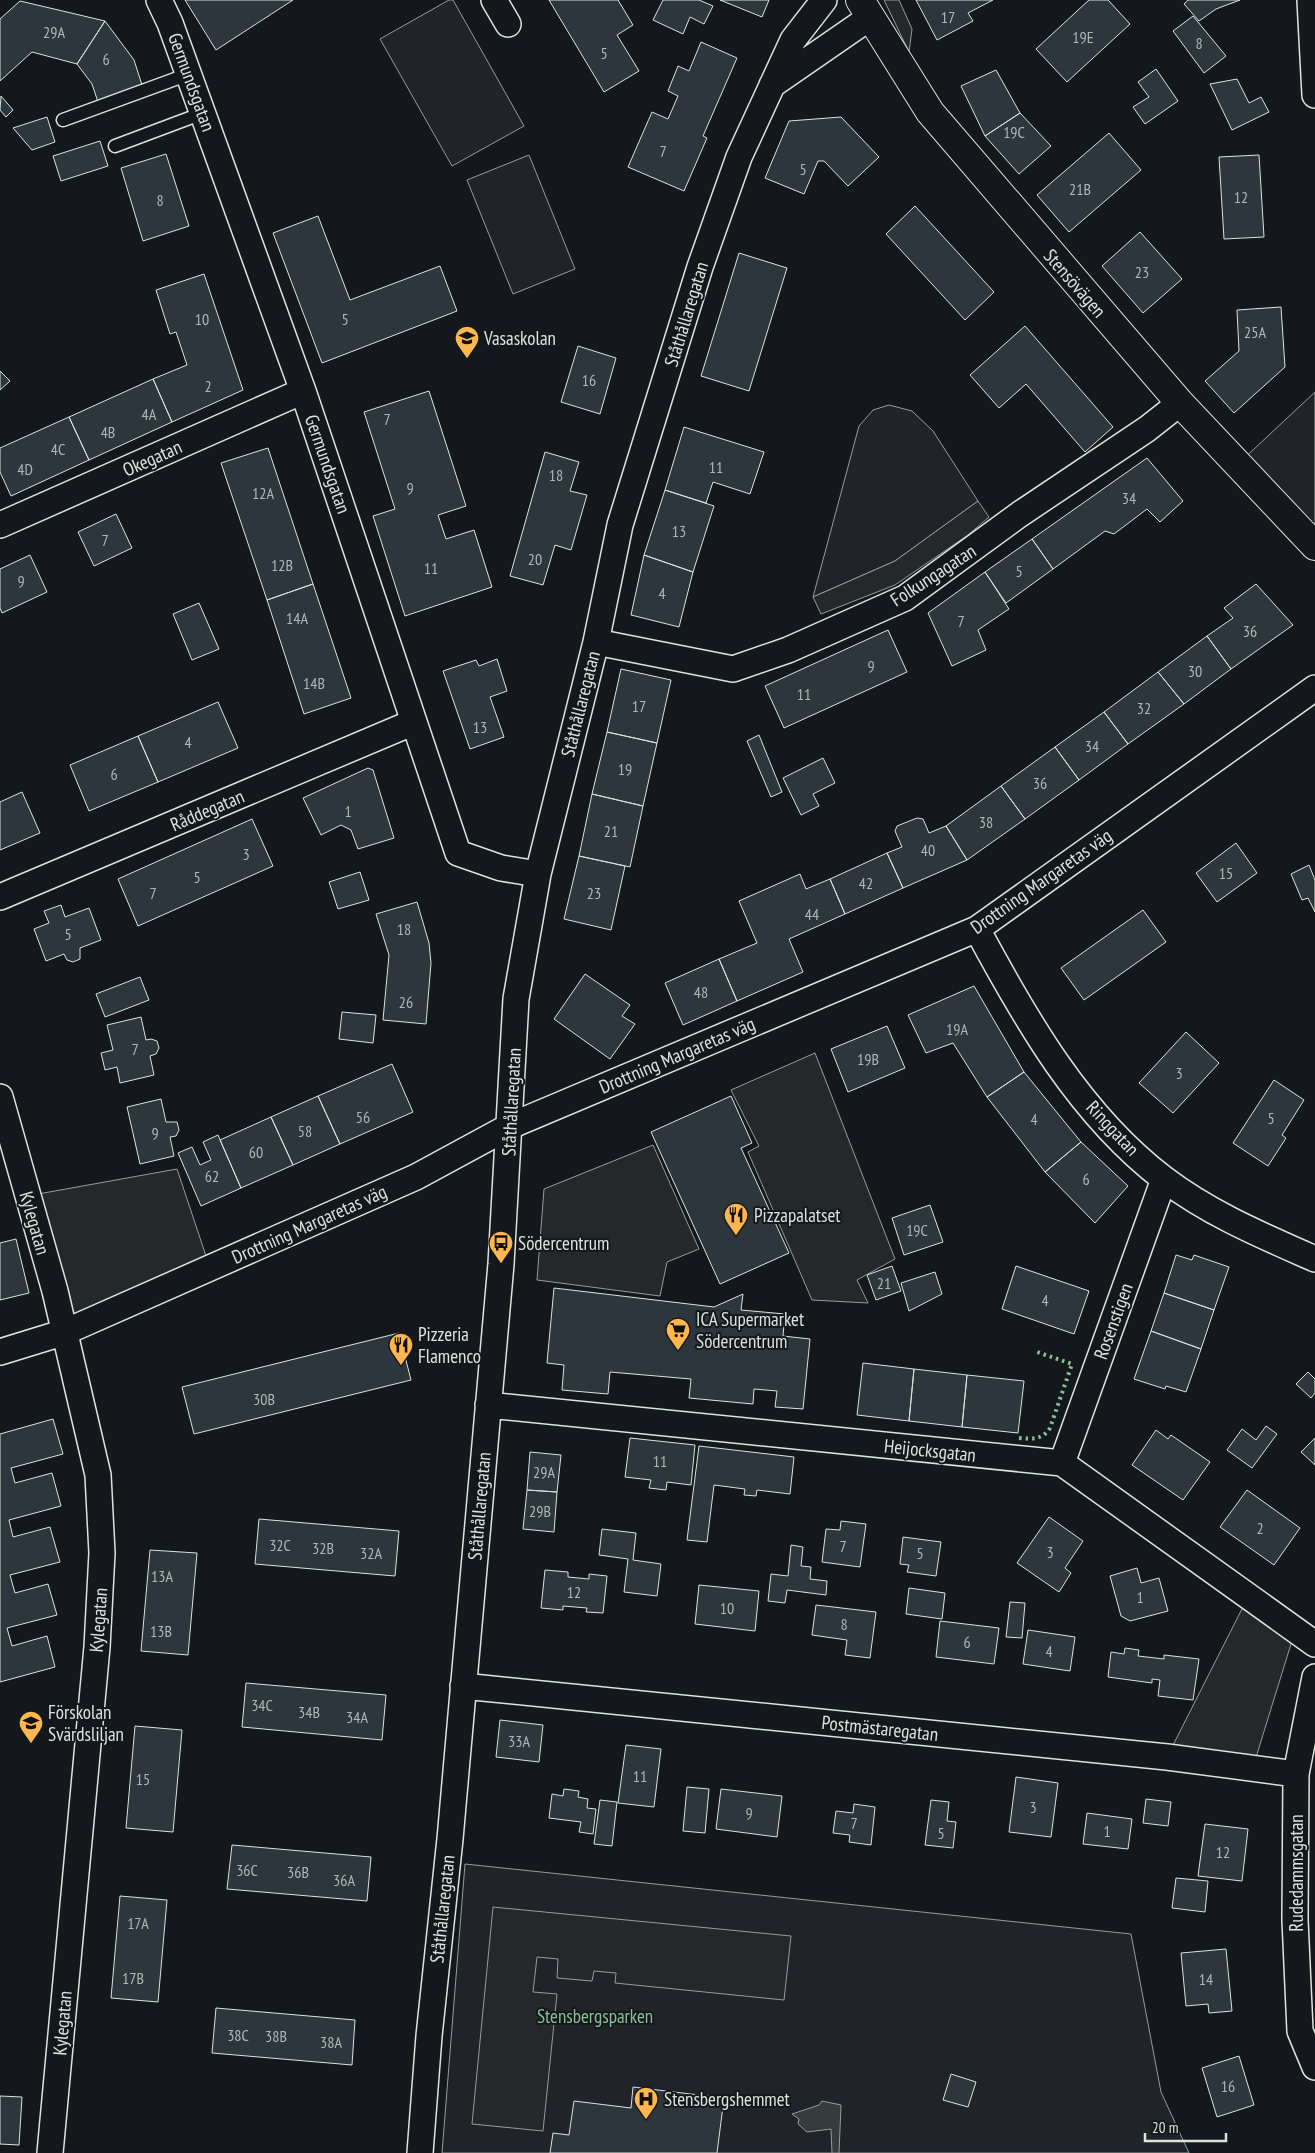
<svg xmlns="http://www.w3.org/2000/svg" width="1315" height="2153" font-family="'PT Sans Narrow',sans-serif">
<rect width="100%" height="100%" fill="#14181c"/>
<path fill="#202428" stroke="#939e99" d="M449,0H453L524,126L452,166L380,39Z
M529,155L575,269L513,294L467,180Z
M1315,392V547L1238,464Z
M889,405L912,411L933,431L978,501L895,561L813,597L859,426L873,410Z
M465,1864L1131,1934L1161,2092L1189,2153H442Z"/>
<path fill="#24282b" stroke="#939e99" d="M884,0H899L912,29L909,52Z
M978,501L989,517L968,535L895,585L821,614L813,597L895,561Z
M815,1053L895,1259L857,1280L868,1303L812,1300L748,1152L759,1146L731,1090Z
M653,1145L699,1249L667,1262L660,1296L537,1280L544,1189Z
M177,1169L210,1268L65,1332L27,1196Z
M1248,1597L1295,1631L1253,1767L1167,1757Z
M493,1907L791,1936L784,2000L615,1983L616,1973L594,1971L592,1981L557,1978L558,1959L537,1957L533,1992L557,1994L543,2131L472,2124Z"/>
<path fill="#363b3e" stroke="#939e99" d="M822,2101L841,2105L839,2153H832L831,2129L807,2132L798,2124L799,2119L792,2114L819,2105Z"/>
<path fill="#2c363c" stroke="#d8e6dc" d="M185,0H293L216,50Z
M549,0H618L633,25L617,35L639,71L604,92Z
M663,0H699L713,6L704,24L690,17L683,34L653,20Z
M720,0H769L762,17Z
M916,0H993L968,13L973,21L937,40Z
M1089,0H1108L1130,24L1067,82L1036,49Z
M1188,0H1240L1216,9L1199,21L1184,4Z
M20,1L105,21L77,64L32,52L0,81V19Z
M1193,16L1226,56L1204,73L1173,31Z
M105,21L134,60L143,88L98,102L92,84L77,64Z
M701,42L737,58L703,136L707,138L684,191L628,167L652,112L668,119L678,96L668,91L678,66L689,71Z
M1156,69L1178,101L1145,124L1133,107L1149,97L1138,82Z
M996,70L1020,113L985,136L961,86Z
M1237,79L1249,103L1261,97L1269,112L1232,130L1210,84Z
M1,96L13,110L6,117L0,110Z
M1020,113L1051,146L1019,174L985,136Z
M47,117L55,142L32,150L13,128Z
M841,117L879,157L848,186L824,161H818L804,194L765,178L789,121Z
M1109,133L1141,170L1069,232L1037,195Z
M100,141L108,166L61,181L53,156Z
M166,154L189,226L143,241L121,168Z
M1259,155L1264,237L1224,239L1219,157Z
M915,206L994,292L965,320L886,234Z
M318,216L350,300L440,266L457,311L322,363L273,233Z
M1140,232L1182,279L1143,313L1102,266Z
M739,253L787,268L749,391L701,376Z
M204,274L243,390L172,422L153,379L187,365L176,332L170,334L156,290Z
M1281,307L1285,367L1234,413L1205,381L1239,351L1237,310Z
M1025,326L1113,427L1085,452L1026,384L999,408L970,375Z
M578,346L616,358L600,414L561,402Z
M0,371L10,381L0,390Z
M153,379L172,422L89,460L69,417Z
M429,391L466,506L438,515L446,539L474,530L492,587L405,616L373,516L395,509L364,412Z
M69,417L89,460L11,496L0,472V448Z
M684,427L764,452L750,494L713,482L706,503L665,490Z
M268,448L313,584L267,600L221,463Z
M545,452L579,462L570,491L587,495L571,550L555,545L543,585L510,576Z
M1147,458L1183,501L1160,522L1147,509L1114,534L1105,531L1053,569L1032,539Z
M665,490L714,506L693,572L644,555Z
M116,514L132,548L94,566L78,532Z
M1032,539L1053,569L1006,603L985,572Z
M30,555L47,592L2,613L0,608V569Z
M644,555L693,572L679,627L631,615Z
M985,572L1009,609L978,630L986,650L952,666L928,613Z
M313,584L351,698L304,714L267,600Z
M1256,584L1293,625L1231,669L1207,636L1233,618L1224,608Z
M199,603L219,649L192,660L173,614Z
M888,630L907,672L784,728L765,686Z
M1207,636L1231,669L1184,704L1158,672Z
M497,659L507,691L490,697L504,737L470,749L443,671L476,660L479,666Z
M621,669L671,680L657,743L607,732Z
M1158,672L1184,704L1128,744L1104,712Z
M218,702L238,748L158,782L138,736Z
M1104,712L1128,744L1079,780L1055,747Z
M607,732L657,743L643,806L592,794Z
M759,735L782,792L771,797L747,741Z
M138,736L158,782L89,811L70,765Z
M1055,747L1079,780L1025,819L1001,786Z
M823,758L835,783L813,794L819,806L801,815L783,778Z
M368,768L373,770L394,838L358,849L351,830L341,825L321,835L303,798Z
M1001,786L1025,819L967,860L946,826Z
M22,792L40,833L0,850V802Z
M592,794L643,806L630,867L579,856Z
M917,818L923,819L929,833L946,826L967,860L903,888L887,853L902,847L895,831L897,826Z
M252,819L273,866L138,926L118,879Z
M1236,843L1257,873L1217,902L1196,873Z
M887,853L903,888L845,914L830,879Z
M579,856L625,866L611,930L564,919Z
M1309,865L1315,880V912L1308,898L1302,900L1291,874Z
M360,872L369,900L338,909L329,882Z
M800,874L806,889L830,879L845,914L789,939L803,972L737,1001L719,959L757,943L739,901Z
M417,902L429,943L431,963L426,1024L383,1020L389,955L376,914Z
M61,905L65,917L89,908L101,940L80,948V959L73,962L67,960L64,954L46,961L34,929L49,923L44,911Z
M1143,910L1166,942L1084,1000L1061,968Z
M719,959L737,1001L683,1025L665,983Z
M585,974L630,1005L622,1016L635,1024L610,1059L554,1019Z
M140,977L149,1000L105,1017L96,994Z
M974,986L1024,1072L987,1097L953,1043L926,1053L908,1015Z
M342,1012L376,1015L373,1043L339,1039Z
M141,1017L146,1040L151,1039L157,1041L159,1048L156,1054L150,1056L154,1075L120,1083L117,1067L105,1070L101,1053L113,1050L107,1025Z
M887,1026L905,1068L848,1092L831,1049Z
M1186,1032L1219,1063L1173,1113L1139,1083Z
M392,1064L413,1112L340,1144L318,1096Z
M1024,1072L1081,1142L1045,1172L987,1097Z
M1274,1080L1304,1100L1282,1135L1286,1138L1268,1166L1233,1143Z
M318,1096L340,1144L293,1165L271,1117Z
M731,1096L752,1143L741,1148L789,1253L720,1284L651,1132Z
M161,1099L166,1122H177L179,1130L176,1136L170,1137L174,1156L140,1164L127,1107Z
M271,1117L293,1165L241,1188L220,1140Z
M218,1135L241,1188L201,1206L178,1153L192,1147L200,1165L211,1160L203,1142Z
M1081,1142L1128,1186L1095,1223L1045,1172Z
M930,1205L943,1242L904,1255L892,1218Z
M16,1239L29,1293L0,1300V1243Z
M1176,1255L1192,1260L1194,1255L1229,1267L1214,1310L1164,1293Z
M892,1266L901,1291L876,1300L867,1275Z
M1016,1266L1089,1291L1074,1334L1002,1309Z
M935,1272L942,1294L909,1311L901,1283Z
M554,1288L714,1307L743,1294L741,1310L785,1314L783,1336L810,1339L803,1409L775,1407L777,1391L754,1389L753,1404L689,1398L691,1379L610,1372L608,1394L562,1390L564,1365L547,1363Z
M1164,1293L1214,1310L1201,1349L1151,1331Z
M1151,1331L1201,1349L1186,1392L1166,1386L1165,1389L1134,1379Z
M399,1333L411,1380L194,1434L182,1387Z
M863,1363L914,1369L909,1421L857,1415Z
M914,1369L967,1375L962,1427L909,1421Z
M1308,1372L1315,1379V1393L1311,1398L1296,1384Z
M967,1375L1024,1381L1018,1433L962,1427Z
M53,1419L63,1454L11,1468L15,1483L52,1473L61,1506L9,1520L13,1537L50,1527L60,1562L10,1575L15,1593L48,1584L57,1615L7,1628L12,1646L47,1636L55,1667L0,1682V1434Z
M1266,1426L1277,1434L1252,1468L1227,1450L1242,1429L1256,1440Z
M1156,1430L1168,1439L1171,1435L1210,1462L1183,1500L1132,1465Z
M630,1438L695,1445L691,1485L667,1482L666,1490L649,1488L651,1480L625,1477Z
M1315,1438V1465L1301,1452Z
M699,1446L794,1457L790,1494L757,1490L756,1496L744,1495L745,1489L714,1485L707,1542L687,1540Z
M530,1452L561,1455L557,1492L527,1490Z
M527,1490L557,1492L554,1532L523,1529Z
M1247,1490L1300,1528L1274,1565L1220,1527Z
M1049,1517L1083,1541L1065,1568L1071,1573L1059,1592L1017,1563Z
M259,1519L399,1531L395,1576L255,1564Z
M841,1521L866,1524L860,1567L822,1562L826,1529L840,1530Z
M602,1529L636,1533L633,1560L661,1564L657,1596L624,1592L628,1559L599,1555Z
M903,1537L941,1542L936,1576L907,1572L909,1565L900,1564Z
M791,1545L803,1547L801,1566L811,1567L810,1579L827,1581L826,1595L787,1590L785,1603L768,1601L771,1574L788,1576Z
M150,1550L197,1553L188,1655L141,1651Z
M1137,1568L1141,1583L1159,1578L1168,1611L1130,1621L1121,1616L1110,1576Z
M545,1570L568,1572V1577L589,1579V1574L607,1576L603,1613L586,1612L587,1608L563,1606V1610L541,1608Z
M699,1585L759,1591L755,1631L695,1624Z
M909,1588L945,1593L942,1619L906,1614Z
M1010,1602L1025,1603L1022,1638L1006,1637Z
M816,1605L876,1612L870,1658L845,1655L847,1640L812,1635Z
M940,1621L999,1628L994,1664L936,1657Z
M1028,1630L1075,1637L1070,1671L1023,1664Z
M1125,1648L1139,1650L1138,1656L1164,1659V1655L1199,1659L1193,1700L1158,1696L1160,1680L1152,1679V1683L1108,1677L1111,1652L1124,1654Z
M246,1683L386,1695L382,1740L242,1727Z
M500,1720L543,1725L539,1762L496,1757Z
M135,1726L182,1730L173,1832L126,1828Z
M626,1745L661,1749L654,1807L618,1803Z
M1016,1777L1058,1783L1051,1837L1009,1832Z
M687,1787L709,1789L705,1833L683,1831Z
M564,1789L579,1791L578,1797L588,1799L587,1808L596,1809L593,1834L579,1832L581,1822L549,1818L552,1794L563,1796Z
M721,1789L782,1796L777,1837L716,1829Z
M1146,1799L1171,1802L1168,1826L1143,1823Z
M600,1800L617,1802L612,1846L594,1844Z
M931,1800L949,1802L947,1821L956,1822L953,1848L925,1845Z
M854,1804L875,1807L871,1845L849,1842L850,1835L833,1833L836,1811L853,1813Z
M1087,1813L1132,1819L1128,1849L1083,1844Z
M1205,1824L1248,1829L1242,1881L1198,1876Z
M232,1845L371,1857L367,1901L227,1889Z
M1176,1878L1208,1881L1205,1912L1172,1908Z
M120,1896L167,1900L158,2002L111,1998Z
M1226,1949L1232,2011L1209,2013L1208,2004L1186,2006L1181,1953Z
M216,2008L355,2020L352,2065L212,2053Z
M1239,2056L1254,2105L1217,2117L1202,2068Z
M951,2074L976,2082L968,2107L943,2100Z
M633,2087L724,2098L717,2153H550L553,2133L569,2135L574,2101L631,2108Z
M0,2096L22,2097L19,2145L0,2144Z"/>
<g fill="none" stroke-linecap="round" stroke-linejoin="round">
<defs>
<path id="service" d="M63,120L189,74
M115,146L203,113"/>
<path id="minor" d="M159,0L170,23L303,391L458,853L501,868L538,874
M494,0L508,24
M1310,0L1315,95
M772,85L869,18
M0,525L303,391
M596,642L733,669L788,650L905,598L1020,514L1147,429L1180,403
M0,897L414,722
M977,929C1026,1020 1080,1115 1164,1179C1210,1214 1263,1236 1315,1259
M0,1097L55,1291L98,1475L102,1553L97,1647L50,2153
M0,1352L65,1332L416,1177L510,1126L977,929L1315,688
M488,1405L1062,1463L1315,1644
M1062,1463L1164,1179
M1315,1677L1296,1774L1295,1920L1300,2031L1315,2067
M463,1686L1167,1757L1296,1774
M420,2153L429,2036L450,1839L501,1264L516,999L538,874L596,642L620,525L700,267L739,157L793,40L824,0"/>
<path id="tertiary" d="M860,0L930,112L1180,403L1315,546"/>
</defs>
<use href="#service" stroke="#d8e6dc" stroke-width="15"/>
<use href="#minor" stroke="#d8e6dc" stroke-width="28"/>
<use href="#tertiary" stroke="#d8e6dc" stroke-width="30"/>
<use href="#service" stroke="#14181c" stroke-width="12"/>
<use href="#minor" stroke="#14181c" stroke-width="25"/>
<use href="#tertiary" stroke="#14181c" stroke-width="28"/>
<path stroke="#8ac095" stroke-width="4" stroke-dasharray="2.5 4" stroke-linecap="butt" d="M1019,1438C1033,1439 1042,1440 1050,1428L1072,1364L1034,1351"/>
</g>
<defs>
<symbol id="school-pin" viewBox="-11 -11 22 30"><path d="M0 17L-7.5 6A9.5 9.5 0 1 1 7.5 6Z" fill="#ffb74d" stroke="#14181c"/><path d="M0-5L7-2L0 1L-7-2ZM-4 1L0 2.5L4 1V4Q0 6-4 4Z" fill="#111"/></symbol>
<symbol id="restaurant-pin" viewBox="-11 -11 22 30"><path d="M0 17L-7.5 6A9.5 9.5 0 1 1 7.5 6Z" fill="#ffb74d" stroke="#14181c"/><path d="M-5-6h1v4h1v-4h1v4h1v-4h1v5L-1.5 .5V6h-2V.5L-5-1ZM5-6V6H3V1.5H1.5Q1.5-4 5-6Z" fill="#111"/></symbol>
<symbol id="bus-pin" viewBox="-11 -11 22 30"><path d="M0 17L-7.5 6A9.5 9.5 0 1 1 7.5 6Z" fill="#ffb74d" stroke="#14181c"/><path d="M-5-6H5V4H4V6H2V4H-2V6H-4V4H-5ZM-3.5-4V0h7V-4ZM-3.5 1.2v1.5H-2V1.2ZM2 1.2v1.5H3.5V1.2Z" fill="#111"/></symbol>
<symbol id="supermarket-pin" viewBox="-11 -11 22 30"><path d="M0 17L-7.5 6A9.5 9.5 0 1 1 7.5 6Z" fill="#ffb74d" stroke="#14181c"/><path d="M-6-5.5h2.5l.6 2H6L4.5 2H-2.5L-4.4-4H-6ZM-1.5 3.2a1.3 1.3 0 1 0 .1 0ZM3 3.2a1.3 1.3 0 1 0 .1 0Z" fill="#111"/></symbol>
<symbol id="hospital-pin" viewBox="-11 -11 22 30"><path d="M0 17L-7.5 6A9.5 9.5 0 1 1 7.5 6Z" fill="#ffb74d" stroke="#14181c"/><path d="M-5-5h3v3.5h4V-5h3V5h-3V1.5h-4V5h-3Z" fill="#111"/></symbol>
</defs>
<g fill-rule="evenodd">
<use href="#school-pin" x="453" y="324" width="28" height="38"/>
<use href="#restaurant-pin" x="722" y="1201" width="28" height="38"/>
<use href="#bus-pin" x="487" y="1229" width="28" height="38"/>
<use href="#supermarket-pin" x="664" y="1316" width="28" height="38"/>
<use href="#restaurant-pin" x="387" y="1331" width="28" height="38"/>
<use href="#school-pin" x="17" y="1709" width="28" height="38"/>
<use href="#hospital-pin" x="632" y="2085" width="28" height="38"/>
</g>
<g text-anchor="middle" stroke-width="4" stroke-linejoin="round" paint-order="stroke">
<g font-size="16" fill="#adbab4">
<text x="948" y="23">17</text>
<text x="54" y="38">29A</text>
<text x="1083" y="43">19E</text>
<text x="1199" y="49">8</text>
<text x="604" y="59">5</text>
<text x="106" y="65">6</text>
<text x="1014" y="138">19C</text>
<text x="663" y="157">7</text>
<text x="803" y="175">5</text>
<text x="1080" y="195">21B</text>
<text x="1241" y="203">12</text>
<text x="160" y="206">8</text>
<text x="1142" y="278">23</text>
<text x="202" y="325">10</text>
<text x="345" y="325">5</text>
<text x="1255" y="338">25A</text>
<text x="589" y="386">16</text>
<text x="208" y="392">2</text>
<text x="149" y="420">4A</text>
<text x="387" y="425">7</text>
<text x="108" y="438">4B</text>
<text x="58" y="455">4C</text>
<text x="716" y="473">11</text>
<text x="25" y="475">4D</text>
<text x="556" y="481">18</text>
<text x="410" y="494">9</text>
<text x="263" y="499">12A</text>
<text x="1129" y="504">34</text>
<text x="679" y="537">13</text>
<text x="105" y="546">7</text>
<text x="535" y="565">20</text>
<text x="282" y="571">12B</text>
<text x="431" y="574">11</text>
<text x="1019" y="577">5</text>
<text x="21" y="587">9</text>
<text x="662" y="599">4</text>
<text x="297" y="624">14A</text>
<text x="961" y="627">7</text>
<text x="1250" y="637">36</text>
<text x="871" y="672">9</text>
<text x="1195" y="677">30</text>
<text x="314" y="689">14B</text>
<text x="804" y="700">11</text>
<text x="639" y="712">17</text>
<text x="1144" y="714">32</text>
<text x="480" y="733">13</text>
<text x="188" y="748">4</text>
<text x="1092" y="752">34</text>
<text x="625" y="775">19</text>
<text x="114" y="780">6</text>
<text x="1040" y="789">36</text>
<text x="348" y="817">1</text>
<text x="986" y="828">38</text>
<text x="611" y="837">21</text>
<text x="928" y="856">40</text>
<text x="246" y="860">3</text>
<text x="1226" y="879">15</text>
<text x="197" y="883">5</text>
<text x="866" y="889">42</text>
<text x="153" y="899">7</text>
<text x="594" y="899">23</text>
<text x="812" y="920">44</text>
<text x="404" y="935">18</text>
<text x="68" y="940">5</text>
<text x="701" y="998">48</text>
<text x="406" y="1008">26</text>
<text x="957" y="1035">19A</text>
<text x="135" y="1055">7</text>
<text x="868" y="1065">19B</text>
<text x="1179" y="1079">3</text>
<text x="363" y="1123">56</text>
<text x="1271" y="1124">5</text>
<text x="1034" y="1125">4</text>
<text x="305" y="1137">58</text>
<text x="155" y="1139">9</text>
<text x="256" y="1158">60</text>
<text x="212" y="1182">62</text>
<text x="1086" y="1185">6</text>
<text x="917" y="1236">19C</text>
<text x="884" y="1289">21</text>
<text x="1045" y="1306">4</text>
<text x="264" y="1405">30B</text>
<text x="660" y="1467">11</text>
<text x="544" y="1478">29A</text>
<text x="540" y="1517">29B</text>
<text x="1260" y="1534">2</text>
<text x="280" y="1551">32C</text>
<text x="843" y="1552">7</text>
<text x="323" y="1554">32B</text>
<text x="1050" y="1558">3</text>
<text x="371" y="1559">32A</text>
<text x="920" y="1559">5</text>
<text x="162" y="1582">13A</text>
<text x="574" y="1598">12</text>
<text x="1140" y="1603">1</text>
<text x="727" y="1614">10</text>
<text x="844" y="1630">8</text>
<text x="161" y="1637">13B</text>
<text x="967" y="1648">6</text>
<text x="1049" y="1657">4</text>
<text x="262" y="1711">34C</text>
<text x="309" y="1718">34B</text>
<text x="357" y="1723">34A</text>
<text x="519" y="1747">33A</text>
<text x="640" y="1782">11</text>
<text x="143" y="1785">15</text>
<text x="1033" y="1813">3</text>
<text x="749" y="1819">9</text>
<text x="854" y="1829">7</text>
<text x="1107" y="1837">1</text>
<text x="941" y="1839">5</text>
<text x="1223" y="1858">12</text>
<text x="247" y="1876">36C</text>
<text x="298" y="1878">36B</text>
<text x="344" y="1886">36A</text>
<text x="138" y="1929">17A</text>
<text x="133" y="1984">17B</text>
<text x="1206" y="1985">14</text>
<text x="238" y="2041">38C</text>
<text x="276" y="2042">38B</text>
<text x="331" y="2048">38A</text>
<text x="1228" y="2092">16</text>
</g>
<g font-size="19" fill="#d8e6dc" stroke="#14181c">
<text transform="translate(192 82) rotate(70)" y="7">Germundsgatan</text>
<text transform="translate(1075 283) rotate(49)" y="7">Stensövägen</text>
<text transform="translate(686 314) rotate(-73)" y="7">Ståthållaregatan</text>
<text transform="translate(152 458) rotate(-24)" y="7">Okegatan</text>
<text transform="translate(328 464) rotate(71)" y="7">Germundsgatan</text>
<text transform="translate(933 575) rotate(-33)" y="7">Folkungagatan</text>
<text transform="translate(580 704) rotate(-76)" y="7">Ståthållaregatan</text>
<text transform="translate(207 810) rotate(-23)" y="7">Råddegatan</text>
<text transform="translate(1041 881) rotate(-35)" y="7">Drottning Margaretas väg</text>
<text transform="translate(677 1055) rotate(-23)" y="7">Drottning Margaretas väg</text>
<text transform="translate(511 1102) rotate(-87)" y="7">Ståthållaregatan</text>
<text transform="translate(1113 1128) rotate(47)" y="7">Ringgatan</text>
<text transform="translate(35 1223) rotate(74)" y="7">Kylegatan</text>
<text transform="translate(309 1224) rotate(-24)" y="7">Drottning Margaretas väg</text>
<text transform="translate(1113 1321) rotate(-70)" y="7">Rosenstigen</text>
<text transform="translate(930 1450) rotate(6)" y="7">Heijocksgatan</text>
<text transform="translate(479 1506) rotate(-85)" y="7">Ståthållaregatan</text>
<text transform="translate(98 1620) rotate(-86)" y="7">Kylegatan</text>
<text transform="translate(880 1728) rotate(6)" y="7">Postmästaregatan</text>
<text transform="translate(1296 1873) rotate(-90)" y="7">Rudedammsgatan</text>
<text transform="translate(442 1909) rotate(-84)" y="7">Ståthållaregatan</text>
<text transform="translate(62 2023) rotate(-85)" y="7">Kylegatan</text>
</g>
<g font-size="19" fill="#d8e6dc" stroke="#14181c" text-anchor="start">
<text x="484" y="345">Vasaskolan</text>
<text x="754" y="1222">Pizzapalatset</text>
<text x="518" y="1250">Södercentrum</text>
<text x="696" y="1326">ICA Supermarket<tspan x="696" dy="22">Södercentrum</tspan></text>
<text x="418" y="1341">Pizzeria<tspan x="418" dy="22">Flamenco</tspan></text>
<text x="48" y="1719">Förskolan<tspan x="48" dy="22">Svärdsliljan</tspan></text>
<text x="664" y="2106">Stensbergshemmet</text>
</g>
<g font-size="19" fill="#8ac095" stroke="#14181c">
<text x="595" y="2023">Stensbergsparken</text>
</g>
</g>
<path d="M1145 2133v8h81v-8" fill="none" stroke="#d8e6dc" stroke-width="2.5"/>
<text x="1152" y="2133" font-size="15" fill="#d8e6dc" stroke="#14181c" stroke-width="4" paint-order="stroke">20 m</text>
</svg>
